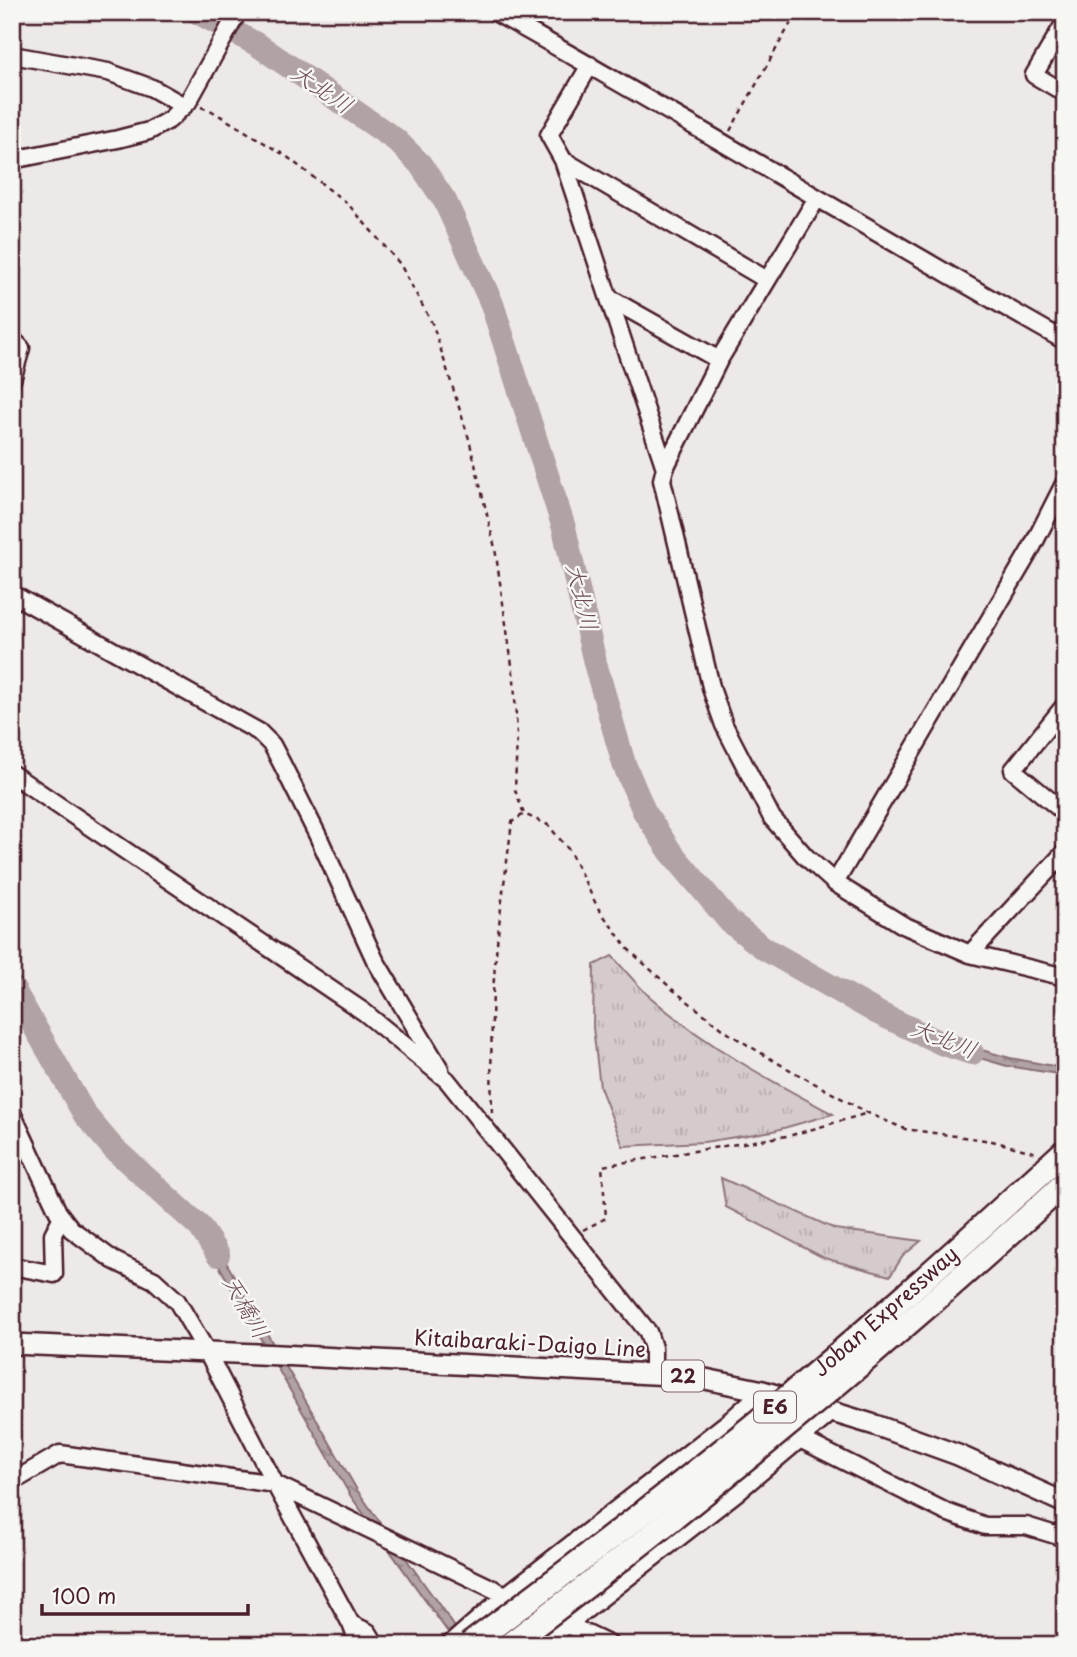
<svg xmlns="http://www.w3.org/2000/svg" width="1077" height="1657" font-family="'Playpen Sans','Klee One',sans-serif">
<defs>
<pattern id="grass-tufts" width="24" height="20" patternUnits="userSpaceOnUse" patternTransform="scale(1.75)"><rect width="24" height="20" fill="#d4cbca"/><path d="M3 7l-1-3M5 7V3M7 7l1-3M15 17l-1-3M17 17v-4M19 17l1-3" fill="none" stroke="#b8aeae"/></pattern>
<pattern id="water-ripples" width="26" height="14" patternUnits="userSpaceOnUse" patternTransform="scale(1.75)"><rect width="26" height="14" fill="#b1a2a3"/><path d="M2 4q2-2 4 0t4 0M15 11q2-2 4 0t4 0" fill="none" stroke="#928385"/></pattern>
</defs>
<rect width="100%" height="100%" fill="#ece9e6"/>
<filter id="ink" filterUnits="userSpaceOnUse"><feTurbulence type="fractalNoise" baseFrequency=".0143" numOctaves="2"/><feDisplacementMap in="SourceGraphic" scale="14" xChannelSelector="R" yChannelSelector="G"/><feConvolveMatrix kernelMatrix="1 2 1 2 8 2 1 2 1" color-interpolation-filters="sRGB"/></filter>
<g filter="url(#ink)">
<path fill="url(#grass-tufts)" stroke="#8f757a" stroke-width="2" d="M612,956C624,969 636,984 649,996C703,1044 769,1080 833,1114L773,1131L704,1142L623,1146L600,1087L593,1027L594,965Z
M721,1178L835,1229L921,1241L903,1256L890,1276L824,1258L726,1207Z"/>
<path fill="url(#water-ripples)" stroke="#886e73" stroke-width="2" d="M942,1039L1010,1058L1065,1068V1075L1007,1066L939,1046Z
M204,1224L357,1490L457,1630L450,1635L350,1495L222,1271L196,1229Z"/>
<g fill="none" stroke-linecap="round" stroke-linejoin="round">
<path stroke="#b1a2a3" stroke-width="24" d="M197,12L258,45L396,140L420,164L445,201L492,304L564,528L595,663L624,764L644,811L670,851L730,922L765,949L878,1013L941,1043L972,1053
M12,987L85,1115L113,1148L200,1227L218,1255"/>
<defs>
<path id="minor" d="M495,12C686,119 874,233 1065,341
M1065,22L1034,75L1065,93
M12,55L108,72L152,88L184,106
M590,65L549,135L563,160L665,468
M12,160L118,139L149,131L169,120L188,102L238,12
M563,160L767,280
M817,198L719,360L665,468L662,480L712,691L724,725L772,818L805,856L835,883L903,925L970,954L1065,977
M609,298L719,360
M12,339L21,348L12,380
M12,594L259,732L272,745L282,764L318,836L375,960L440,1069
M1065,705L1013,770L1065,813
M12,774L364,1012L447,1080L648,1332L653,1348V1373
M835,883L1031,549L1065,482
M970,954L1065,852
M12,1113L58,1212L71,1229L113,1260L154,1280L177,1301L207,1352L275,1484L351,1624L359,1645
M12,1266L54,1274L53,1234L62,1217
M800,1439L946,1512L985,1526H1026L1065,1538
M12,1482L60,1454L275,1484L610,1645
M351,1624L368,1632L376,1645
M449,1645L505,1596L732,1419L763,1391
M541,1645L736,1493L832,1412"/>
<path id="major" d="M12,1344L280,1355L691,1376L763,1391L875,1425L958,1455L1065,1503"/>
</defs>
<use href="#minor" stroke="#4a1f2b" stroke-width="21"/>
<use href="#major" stroke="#4a1f2b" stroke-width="24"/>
<path stroke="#4a1f2b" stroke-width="2.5" stroke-dasharray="5 5" stroke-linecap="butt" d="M201,107L212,111L286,156L348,204L400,264L433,325L469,439L495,548L514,679L517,735L515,790L524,814L548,825L569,850L598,908L628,949L672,989L728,1033L776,1062L868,1113L905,1129L992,1141L1037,1153
M730,131L797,12
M492,1113C491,1073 491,1034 493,994C496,937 505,879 512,822L524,814
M583,1230L606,1218L602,1166L792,1135L868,1113"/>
<use href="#minor" stroke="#f6f6f2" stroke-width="16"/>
<use href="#major" stroke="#f6f6f2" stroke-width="19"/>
<defs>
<g id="highway-bridge">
<path id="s1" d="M469,1645C560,1577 650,1509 738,1438C851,1346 958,1249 1065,1151"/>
<path d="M509,1645C702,1500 887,1347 1065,1183"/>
</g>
</defs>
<use href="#highway-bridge" stroke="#4a1f2b" stroke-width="28" stroke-linecap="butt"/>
<use href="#highway-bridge" stroke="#f6f6f2" stroke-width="23"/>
</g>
</g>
<g text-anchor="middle" stroke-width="5" stroke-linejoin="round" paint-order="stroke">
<g fill="#f6f6f2" stroke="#7e6067" stroke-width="2">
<rect x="662" y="1360.5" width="42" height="31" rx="5"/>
<rect x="754" y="1391.5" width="42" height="31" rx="5"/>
</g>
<g font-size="19" font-weight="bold" fill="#4a1f2b">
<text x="683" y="1383">22</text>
<text x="775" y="1414">E6</text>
</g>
<g font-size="21" fill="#4a1f2b" stroke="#f6f6f2">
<text dy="7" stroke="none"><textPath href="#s1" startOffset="534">Joban Expressway</textPath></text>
<text transform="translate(530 1344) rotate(3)" y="7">Kitaibaraki-Daigo Line</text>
</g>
<g font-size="23" font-style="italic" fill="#6e4d55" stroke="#f6f6f2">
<text transform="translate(322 89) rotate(34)" y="8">大北川</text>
<text transform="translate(582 597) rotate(76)" y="8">大北川</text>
<text transform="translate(944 1039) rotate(21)" y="8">大北川</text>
<text transform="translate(246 1307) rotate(60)" y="8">天橋川</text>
</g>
</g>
<rect width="1077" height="1657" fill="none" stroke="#f6f6f2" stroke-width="42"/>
<rect x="21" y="21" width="1035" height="1615" fill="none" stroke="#4a1f2b" stroke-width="2.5" filter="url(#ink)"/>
<path d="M42 1604v10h206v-10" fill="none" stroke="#4a1f2b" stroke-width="3.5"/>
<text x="52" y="1604" font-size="21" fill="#4a1f2b" stroke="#f6f6f2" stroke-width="5" paint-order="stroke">100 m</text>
</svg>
